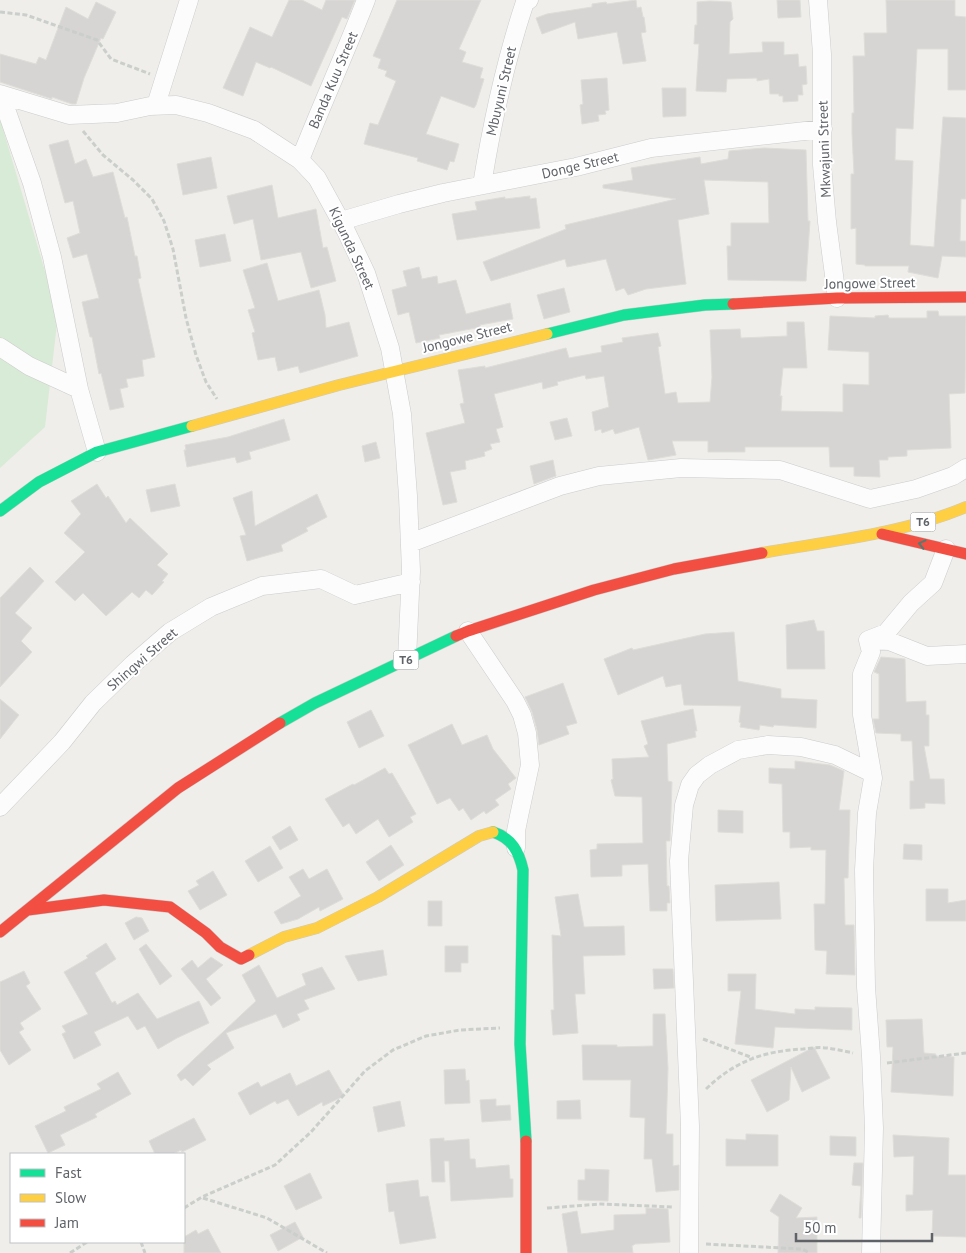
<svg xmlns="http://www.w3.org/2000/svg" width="966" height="1253" font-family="'PT Sans',sans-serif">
<rect width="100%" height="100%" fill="#efeeea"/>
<path fill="#d8ebd6" d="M0,119L58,315L45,427L0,468Z"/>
<path fill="#d6d5d3" stroke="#deddd9" d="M289,0H302L322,10L326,0H355L347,19L342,17L311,86L271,67L270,68L256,62L243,96L223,88L250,27L272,37Z
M397,0H481L459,49L466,52L462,62L483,68L480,78L484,79L476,105L474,108L441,96L426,134L459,144L454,162L450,161L447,170L417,161L418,158L364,144L370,123L378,125L396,81L385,76L387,71L378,68L381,59L373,56Z
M636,0L637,8L641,7L643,17H644L646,32L641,33L646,61L623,64L617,32L578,39L575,22L542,34L536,18L547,14L592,7V4L606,2L607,4Z
M777,0H800L801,17L778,18Z
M886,0H955V16L966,17V90H948V49H917L913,129L896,128L895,160L913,161L910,245L934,247L943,117L966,118V199H961L960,241H966V257L942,256L938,278L908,272L909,266H865V265L856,264V228L851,229V174H854L852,133V113H854L853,56H865L864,33H887Z
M710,1L731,2L733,19L730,22L729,54L763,52L762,42H784V55L798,54L799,67L806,66L807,84L802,85L803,95H798V101L783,102V96H779V94H770L769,79L757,81V78L727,79L726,92L696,91L699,44H694L695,25H697V2Z
M96,2L116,12L103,39L101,38L84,78L76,104H72L52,97V99L0,82V54L36,64L39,57L46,60L66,7L88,19Z
M607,78L609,110L605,111L606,114L598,115L599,121L582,124L580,105L583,104L581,80Z
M662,88H686V116L663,117Z
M68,140L75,164L86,159L93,177L113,172L125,218L127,217L135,256H137L141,278L138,279L155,357L142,360L144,376L126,379L128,387L120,389L124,407L110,410L101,373L99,374L92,337H90L82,302L99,298L87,254L73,258L67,238L80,233L73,201L65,203L49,145Z
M764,148L806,150L808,221H810L806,281L728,280L727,246H731V223H769L768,182L704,180L709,214L678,220L686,284L646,289L628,295L624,288L616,291L606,259L567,267L565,259L491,281L483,262L566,229L565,225L676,199L603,188V185L633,180L631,168L700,157L701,164L728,159L729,151Z
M211,157L217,188L183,195L177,164Z
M272,185L278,218L316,209L323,248L327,247L336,281L311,288L301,252L261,260L253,219L234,224L227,196Z
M530,196V199L536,198L540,228L457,240L452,214L477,210L475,202L505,197V199Z
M225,234L231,261L200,267L195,240Z
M267,263L278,301L319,290L325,315L326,328L349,322L358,356L300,373L298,366L278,371L275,357L258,360L252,333L255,332L248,310L255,308L243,270Z
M419,267L422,279L437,276L438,284L456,280L466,314L510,303L513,319L480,325L481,327L439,335L440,338L416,343L409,312L398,315L392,290L407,286L403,271Z
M564,288L570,312L544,319L537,295Z
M927,311H938L939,316H966L965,393L949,394L951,448L907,450V456L888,457V460H879L880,477L854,476V467H830L829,447H745V452H708V441H672L676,455L648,460L639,427L615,434L613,429L602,433L601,429L595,431L592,412L609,407L604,376L586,379L585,375L557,382L558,385L543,389L542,382L494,394L503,427L496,429L500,442L490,444L492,449L484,452L485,456L465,461L466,469L450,472L457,502L443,505L426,433L465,423L460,404L464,403L458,370L485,366V368L566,348L569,358L602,352L601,346L623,342L622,338L658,333L661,346L658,347L665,394L676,392L678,403L710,402L712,377L710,330L740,329L741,338L787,336V322H804L807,368H783L780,396H782L781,411L843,412V384L869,385V352L828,350L830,316L875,318V316L888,315L889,318H927Z
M567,418L572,436L555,440L550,422Z
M284,419L290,440L249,452L251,459L237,463L235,457L187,467L184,450H186L185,445L228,437Z
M376,442L380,458L365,462L362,446Z
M553,460L556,476L534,484L530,466Z
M97,484L106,498L108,496L126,523L130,518L168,554L157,565L168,574L162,581L164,582L152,595L146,590L139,598L132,592L106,616L83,593L75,601L55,582L85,552L64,533L81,514L71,501Z
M175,484L180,506L151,512L146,490Z
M252,491L255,526L317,494L327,517L306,528L308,531L281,545L283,551L247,561L240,536L246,535L233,498Z
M30,567L44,581L15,613L32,628L21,641L32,652L0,687V598Z
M814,620L817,631H824L825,669H787L786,625Z
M734,632L738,681L781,689V698L817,700L816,728L774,725L773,727L760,725L759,730L740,727L741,723L739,722L741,706L684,705L681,684L666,687L663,676L618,695L604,659L632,648L633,650L705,634Z
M881,657L905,659L906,702L926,701V715H929V746H924L930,779H944L945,804L925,803V808L910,809V781H914L912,741H901V734L876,733L873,719H879V674L874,672Z
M563,683L577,723L566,726L569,734L539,745L537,730L532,712L525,697Z
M0,699L19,715L0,739Z
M693,709L697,731H695L696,737L667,744L668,781L672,782L670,841H666L667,886H669L670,903H667V911H650L648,864L622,865V876L591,877L590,850L597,849V844L643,843L642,797L615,796L611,780L613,779L612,759L649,757L644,746L648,744L641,721Z
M371,710L384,736L359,748L347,722Z
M452,724L462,745L487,735L493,749L516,778L508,784L511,789L495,800L499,805L486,814L484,811L471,820L463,808L459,811L450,798L437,804L408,745Z
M795,761L830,765L844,771L839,810H850L848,878H844L845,925H854L855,975L826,974L827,951L815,950L814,904H825L826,850H811V847L790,848V832H783L782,784L769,783V768L795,769Z
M385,768L389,774L392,773L416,814L410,817L413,822L389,837L378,819L356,834L349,823L343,827L325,799L353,784L354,785Z
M718,810L743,811V833L718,832Z
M290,826L298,840L280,850L272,837Z
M904,844L922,845V860L903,859Z
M391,845L404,865L379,881L366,862Z
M270,846L283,868L258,882L245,861Z
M303,869L309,879L327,869L343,899L320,911L319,907L298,919L281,924L274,912L301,896L289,877Z
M213,871L227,895L200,910L188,891L199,885L196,881Z
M779,882L781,919L716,921L715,885Z
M926,889H948V903L966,900V921H926Z
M578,894L584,927L624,926L625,955L583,956L585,994H575L578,1033L553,1035L551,1010H554L552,935L561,936L555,897Z
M428,901H442V926H428Z
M136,917L142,918L149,931L134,940L125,923Z
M106,943L116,959L95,973L112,1003L115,1001L117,1005L138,993L157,1019L199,1001L209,1023L177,1038L158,1049L145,1026L137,1030L128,1016L94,1032L101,1045L74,1059L62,1034L66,1032L62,1026L88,1014L64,972L88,958L86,956Z
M146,944L172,976L160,985L139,949Z
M445,946H468V963H461V972H445Z
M383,950L387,975L358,981L345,956Z
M211,957L223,965L206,979L221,998L211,1006L181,969L192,960L198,968Z
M259,965L277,998L306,985L302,974L322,967L335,989L304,1000L309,1009L297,1014L300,1020L283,1028L276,1014L226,1033L234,1048L207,1065L211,1069L193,1086L185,1078L181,1081L177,1075L256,1001L242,975Z
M653,969H673L674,988L654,989Z
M24,971L30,983L26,986L41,1009L20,1023L24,1029L19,1032L31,1050L9,1065L0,1050V982Z
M728,974H756L755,1009L795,1014V1009L815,1010V1007L852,1008V1030L775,1027L773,1048L735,1044L741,991H728Z
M653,1014H665L668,1068L666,1134H673V1166L679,1165V1190L656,1192L652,1159H644L645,1118L630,1117L631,1080H583L582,1045H617V1047L653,1046Z
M922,1019L924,1053L936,1054L935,1056L954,1057L953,1096L891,1092L893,1047H887L886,1020Z
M814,1047L830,1078L802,1092L791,1067L789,1100L767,1112L751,1080Z
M465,1069L466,1081L469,1080L470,1103L445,1104L444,1070Z
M329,1070L344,1096L323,1106L322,1102L298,1116L288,1099L277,1104L275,1101L250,1115L238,1093L258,1082L261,1087L290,1073L296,1086Z
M118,1072L131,1094L95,1114L97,1117L60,1135L65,1145L48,1153L35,1126L66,1111L64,1107L101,1089L97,1084Z
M496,1099V1106L510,1105L511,1120L482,1122L480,1100Z
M580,1100L581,1119H557V1101Z
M400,1101L405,1126L378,1132L373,1107Z
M194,1118L206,1140L182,1152L181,1150L173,1154H155L149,1141Z
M746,1134L778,1135V1166H726V1139L746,1140Z
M893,1135L949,1138L948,1175H966V1237L932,1236L933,1210L906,1211V1195H913L914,1156L894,1157Z
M830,1136L856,1137V1156L830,1155Z
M444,1138V1141L469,1139L470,1159H475L476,1168L509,1165L510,1179H513V1197L451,1201L449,1161H444L445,1182H432L430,1139Z
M854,1163H863L861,1218H859L861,1186L852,1185Z
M585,1169L609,1170L608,1201L578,1200V1180H585Z
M310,1173L322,1198L296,1210L284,1186Z
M418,1180L420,1197L428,1196L436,1238L400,1244L394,1211L389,1212L386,1184Z
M780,1194L802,1208L796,1218L817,1217V1253H778L779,1217L770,1211Z
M646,1208L668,1209L670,1242L635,1244L632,1246L633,1253H568L562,1214L577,1211L581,1234L614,1230V1215L646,1214Z
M295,1222L303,1237L278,1251L270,1235Z
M208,1229L221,1253H184V1237L196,1230L198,1234Z"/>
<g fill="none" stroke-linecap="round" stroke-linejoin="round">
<defs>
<path id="street" d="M818,0L822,54V165L827,222L837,298
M0,94L69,115L117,113L150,106L176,105L208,113L254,130L300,160L317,178L346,231L366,273L390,348L402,414L408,496L411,571L407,659
M1,95L32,183L52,257L79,389L97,452
M156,105L189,0
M300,160C321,106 345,54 366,0
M482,185C492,123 505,62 525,2L529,0
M341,221L399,204L443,193L576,167L651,148L823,129
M0,347L29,366L79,389
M410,543L560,486L599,476L681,468L780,470L870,499L916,489L953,476L966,468
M468,631L515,701L522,715L527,733L530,765L519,816L516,831V848
M869,640L889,641L927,656L966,654
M0,807L62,742L93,703L133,664L170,632L211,607L262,586L321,579L355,595L411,582
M689,1253L690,1126L679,861L684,805L690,785L697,775L710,765L738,750L768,745L801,747L835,755L872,773
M871,1253L874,1128L871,1056L866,987L864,870L867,813L873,778L862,715V674L871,652L868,640L886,633L911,603L933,583L946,549"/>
<path id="fast" d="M547,334L624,315L705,305L733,304
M0,511L39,482L97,452L192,426
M280,723L315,703L456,636
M493,832C512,838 519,852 523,870L520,1044L526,1141"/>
<path id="slow" d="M192,426L339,385L547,334
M762,553C830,541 902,534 966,507
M249,955L284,937L317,928L378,897L479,836L493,832"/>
<path id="jam" d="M733,304L837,298L966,297
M882,534L966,554
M456,636L468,631L594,590L674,569L762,553
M28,910L104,900L170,907L206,933L220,947L241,959L249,955
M0,932L178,788L280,723
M526,1141V1253"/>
</defs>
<use href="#street" stroke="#cbcccc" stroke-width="19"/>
<use href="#fast" stroke="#cacacb" stroke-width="12"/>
<use href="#slow" stroke="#cacacb" stroke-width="12"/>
<use href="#jam" stroke="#cacacb" stroke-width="12"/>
<path stroke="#cacfcc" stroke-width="3" stroke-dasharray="5 2.5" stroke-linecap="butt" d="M0,12L26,15L97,40L111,59L150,74
M83,131L103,155L133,180L152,199L164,221L173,249L186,318L196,355L206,382L217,399
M703,1039L753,1058
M887,1063L966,1053
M706,1089C735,1061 764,1051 803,1049C811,1048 819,1047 827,1048C835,1049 844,1051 853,1053
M203,1198L267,1218L327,1253
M184,1208L202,1197L275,1165L311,1132L365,1071L393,1050L426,1036L460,1030L500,1028
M547,1208L601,1204L673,1207
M141,1242L145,1253
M706,1244L802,1249L810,1253
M70,1253L87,1242"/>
<use href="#street" stroke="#fdfcfc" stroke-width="18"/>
<use href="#fast" stroke="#16e098" stroke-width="11"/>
<use href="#slow" stroke="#ffcf43" stroke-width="11"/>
<use href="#jam" stroke="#f24e42" stroke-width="11"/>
</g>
<defs><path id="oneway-chevron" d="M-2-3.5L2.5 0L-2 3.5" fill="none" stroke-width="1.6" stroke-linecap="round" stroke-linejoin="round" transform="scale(1.25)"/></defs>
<use stroke="#507c72" href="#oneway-chevron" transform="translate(922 544) rotate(-167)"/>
<g text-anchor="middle" stroke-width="4" stroke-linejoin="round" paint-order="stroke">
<g fill="#fff" stroke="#8f9295" stroke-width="1">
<rect x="910.5" y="512.5" width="25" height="19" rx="4"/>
<rect x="393.5" y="650.5" width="25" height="19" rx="4"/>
</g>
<g font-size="12" font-weight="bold" fill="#5f6368">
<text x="923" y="526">T6</text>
<text x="406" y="664">T6</text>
</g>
<g font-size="14" fill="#5f6368" stroke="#fff">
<text transform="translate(333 80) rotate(-67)" y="5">Banda Kuu Street</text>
<text transform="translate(501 91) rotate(-77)" y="5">Mbuyuni Street</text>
<text transform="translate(824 149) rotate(-92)" y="5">Mkwajuni Street</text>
<text transform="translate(580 165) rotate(-13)" y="5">Donge Street</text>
<text transform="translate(352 248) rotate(65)" y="5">Kigunda Street</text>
<text transform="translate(870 283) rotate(-1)" y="5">Jongowe Street</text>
<text transform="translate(467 337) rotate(-14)" y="5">Jongowe Street</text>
<text transform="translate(142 659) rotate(-41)" y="5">Shingwi Street</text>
</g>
</g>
<rect x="10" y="1153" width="175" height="90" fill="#ffffff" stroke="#bfc1c3"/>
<rect x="20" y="1169" width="25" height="8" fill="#16e098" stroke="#bfc1c3"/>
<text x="55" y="1178" font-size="15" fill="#5f6368">Fast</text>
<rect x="20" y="1194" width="25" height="8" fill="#ffcf43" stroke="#bfc1c3"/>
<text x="55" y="1203" font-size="15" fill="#5f6368">Slow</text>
<rect x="20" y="1219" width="25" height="8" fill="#f24e42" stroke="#bfc1c3"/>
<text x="55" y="1228" font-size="15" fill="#5f6368">Jam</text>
<path d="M796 1233v8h136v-8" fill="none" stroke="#5f6368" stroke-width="2.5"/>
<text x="804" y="1233" font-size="15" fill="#5f6368" stroke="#ffffff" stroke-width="4" paint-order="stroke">50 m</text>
</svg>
